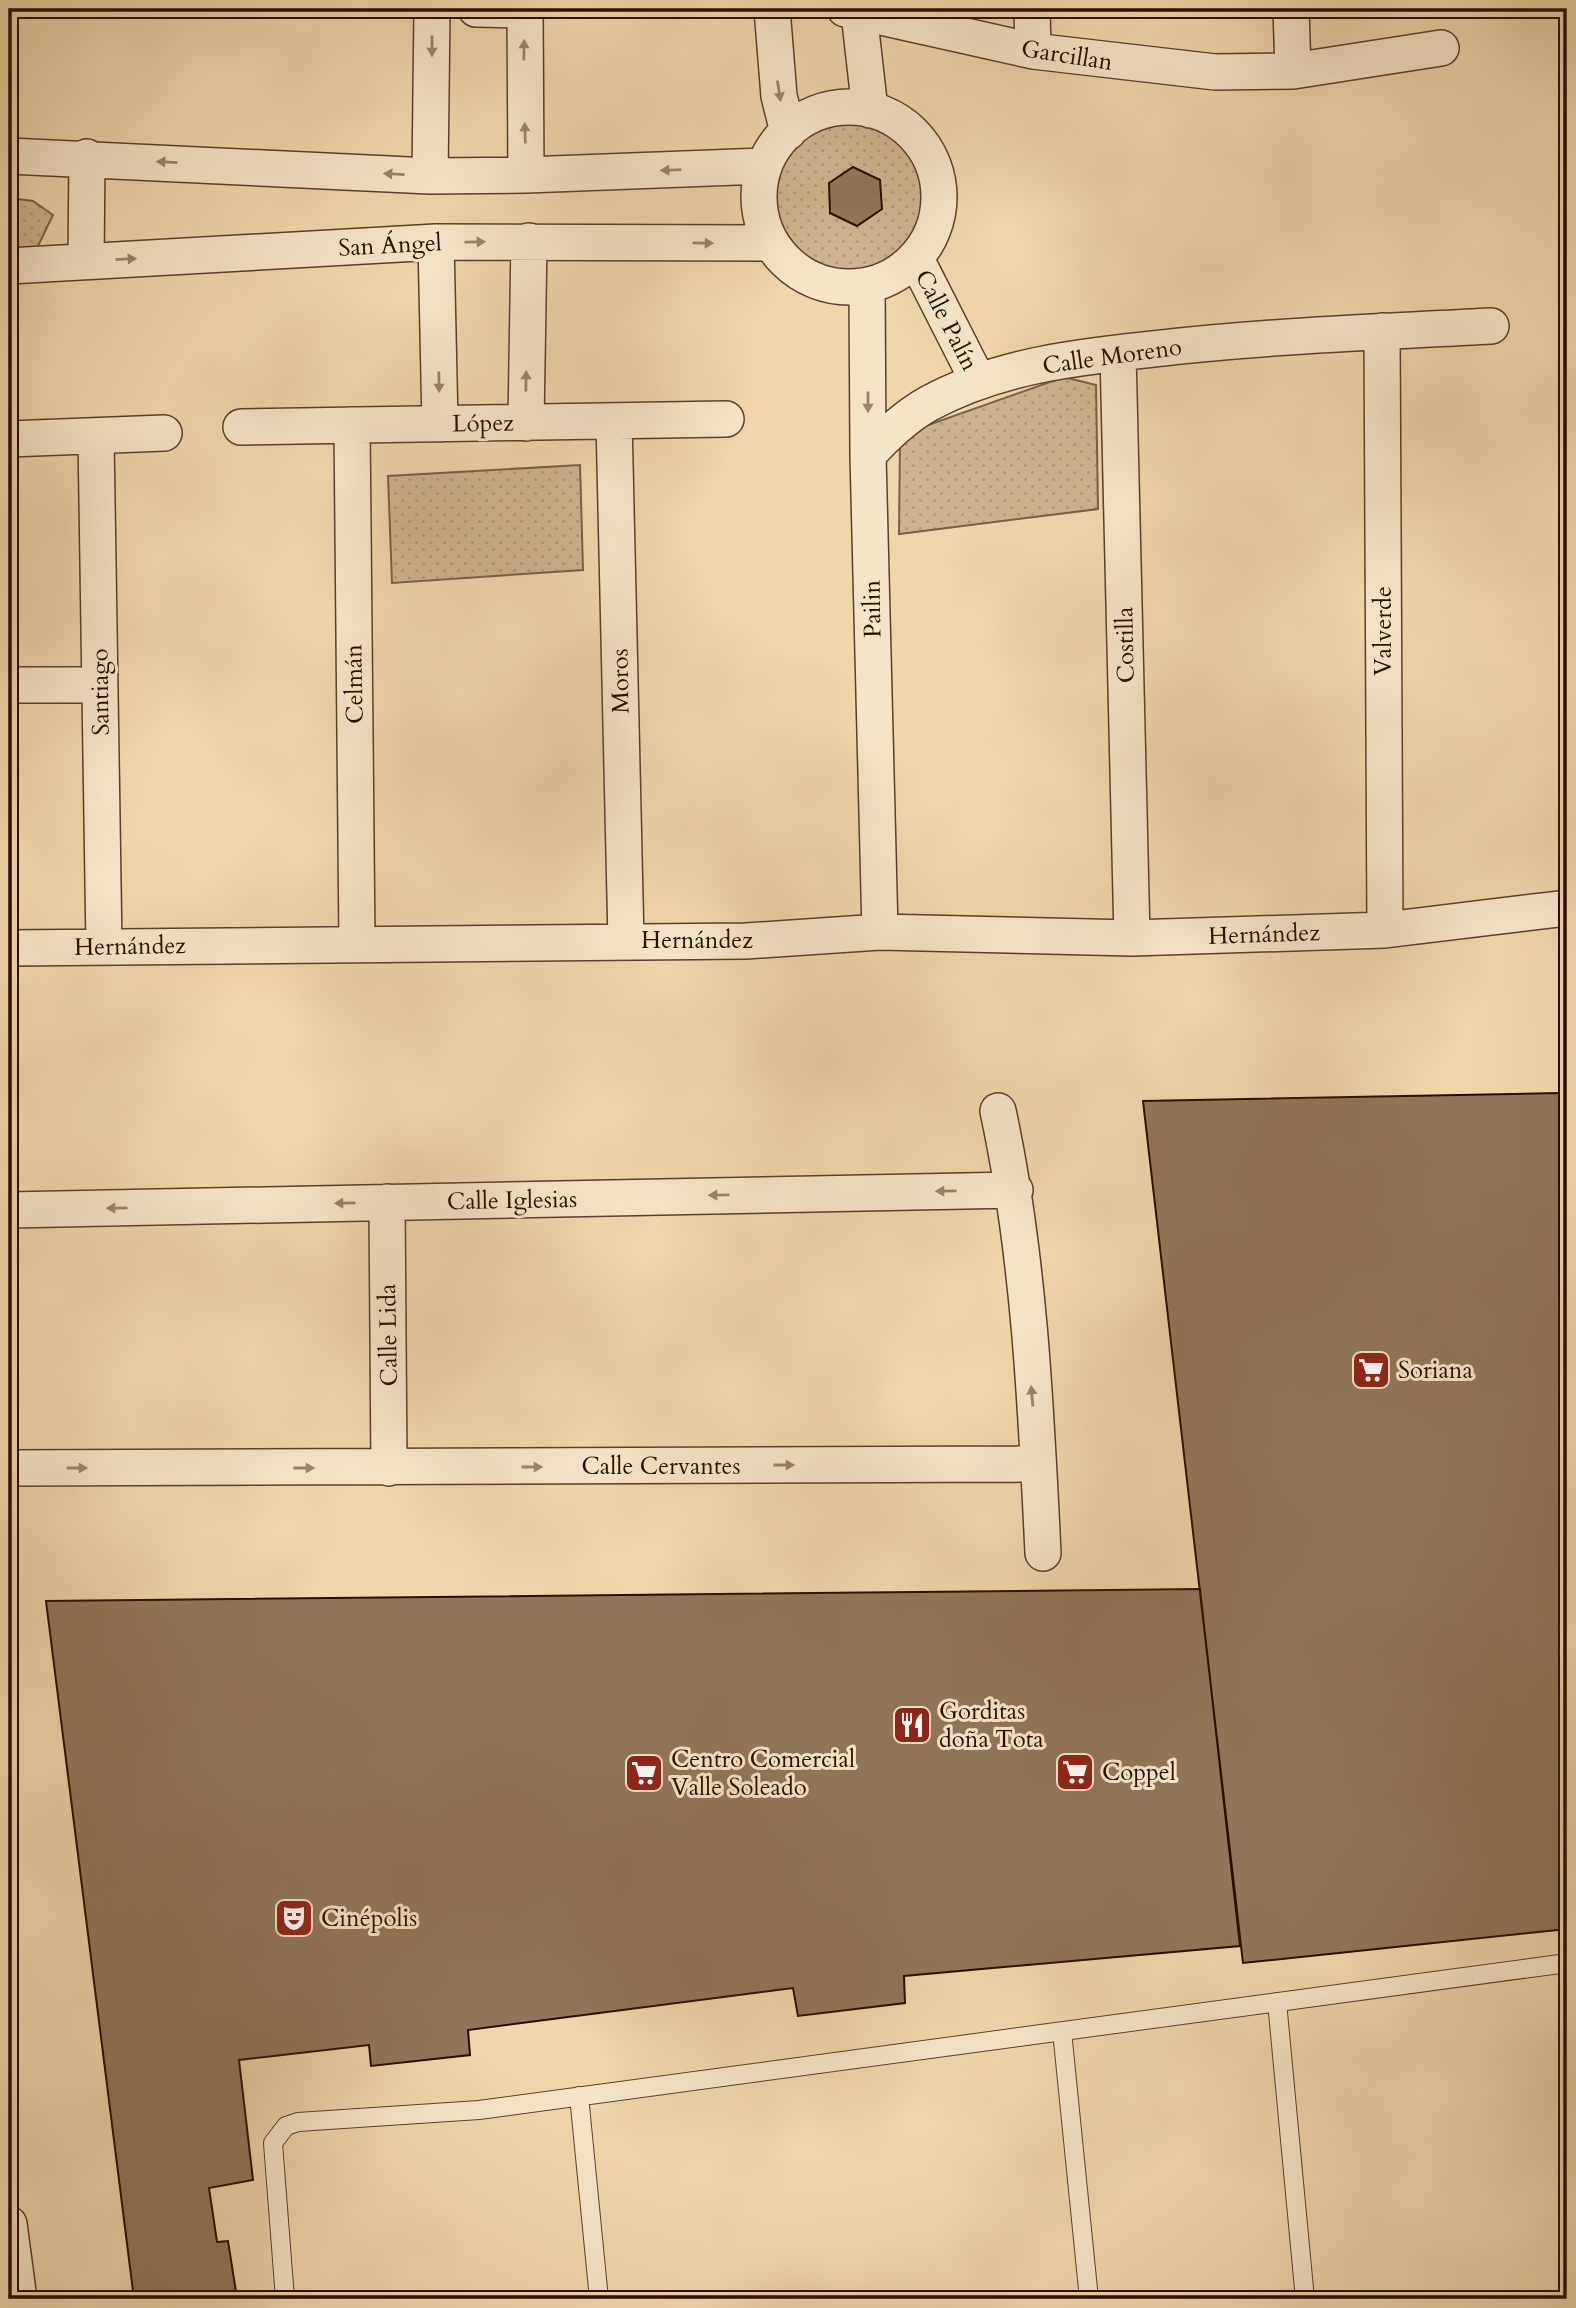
<svg xmlns="http://www.w3.org/2000/svg" width="1576" height="2308" font-family="Cardo,serif">
<defs>
<pattern id="grass-dots" width="8" height="8" patternUnits="userSpaceOnUse" patternTransform="scale(1.75)"><rect width="8" height="8" fill="#cdb48e"/><path d="M2 2h.1M6 6h.1" fill="none" stroke="#b09a79" stroke-width="1.8" stroke-linecap="round"/></pattern>
</defs>
<rect width="100%" height="100%" fill="#efd7ab"/>
<filter id="stains"><feTurbulence type="fractalNoise" baseFrequency=".00286" numOctaves="4"/><feColorMatrix values="0 0 0 0 .2 0 0 0 0 .09 0 0 0 0 .02 0 0 0 .5 -.17"/></filter>
<radialGradient id="worn" r=".72"><stop offset=".6" stop-color="#630" stop-opacity="0"/><stop offset="1" stop-color="#630" stop-opacity=".3"/></radialGradient>
<path fill="url(#grass-dots)" stroke="#7b6047" stroke-width="2" d="M772 198a79 79 0 1 1 158 0a79 79 0 1 1-158 0Z
M9,198L33,201L53,215L37,248H9Z
M1064,377L1096,385L1098,509L899,534L900,435Z
M580,465L583,570L392,583L388,476Z"/>
<path fill="#907659" stroke="#290c00" stroke-width="2" d="M853,167L880,180L882,209L857,226L830,213L829,183Z
M1559,1093L1567,1151V1929L1243,1963L1143,1101Z
M1200,1589L1240,1946L904,1976L905,2003L798,2016L793,1988L468,2030L470,2055L371,2066L369,2045L239,2060L253,2180L209,2188L217,2242L228,2241L237,2298L134,2299L46,1601Z"/>
<g fill="none" stroke-linecap="round" stroke-linejoin="round">
<defs>
<path id="service" d="M1277,2002L1305,2299
M1062,2031L1089,2299
M579,2096L599,2299
M285,2299L273,2143L286,2126L298,2122L479,2110L1567,1963"/>
<path id="minor" d="M476,9L525,10
M525,9L526,175
M772,9L779,96L788,132
M845,9L1033,51L1215,72L1293,71L1441,48
M1032,9L1033,51
M1291,9L1293,71
M859,13L870,110
M759 197a90 90 0 1 1 180 0a90 90 0 1 1-180 0Z
M9,156L430,176L526,175L763,166
M430,176L432,9
M436,242L440,424
M916,259L978,381
M86,261L87,157
M9,266L436,242L771,243
M867,286L868,455L880,932
M1382,331L1385,930
M1118,353L1132,938
M614,421L626,941
M526,423L529,241
M352,425L357,943
M241,427L726,419
M96,437L104,947
M9,439L164,433
M868,455C886,435 905,417 928,404C997,366 1077,357 1153,349C1266,336 1378,332 1491,326
M9,685H100
M9,948L746,941L880,932L1132,938L1385,930L1567,908
M998,1111C1029,1255 1036,1406 1043,1553
M387,1202L389,1468
M9,1210L1015,1190
M9,1468L1038,1464
M9,2224L19,2299"/>
</defs>
<use href="#service" stroke="#5a3f2b" stroke-width="20"/>
<use href="#minor" stroke="#5a3f2b" stroke-width="38"/>
<use href="#service" stroke="#f5e5c8" stroke-width="18"/>
<use href="#minor" stroke="#f5e5c8" stroke-width="35"/>
</g>
<defs><path id="oneway-solid" d="M-6-.8H1V-3.2L6.5 0L1 3.2V.8H-6Z" transform="scale(1.75)"/></defs>
<g fill="#99836e">
<use href="#oneway-solid" transform="translate(432 46) rotate(90)"/>
<use href="#oneway-solid" transform="translate(524 50) rotate(-89)"/>
<use href="#oneway-solid" transform="translate(779 91) rotate(81)"/>
<use href="#oneway-solid" transform="translate(525 133) rotate(-92)"/>
<use href="#oneway-solid" transform="translate(167 162) rotate(-177)"/>
<use href="#oneway-solid" transform="translate(671 170) rotate(178)"/>
<use href="#oneway-solid" transform="translate(394 174) rotate(-177)"/>
<use href="#oneway-solid" transform="translate(475 242) rotate(-1)"/>
<use href="#oneway-solid" transform="translate(703 243) rotate(1)"/>
<use href="#oneway-solid" transform="translate(126 259) rotate(-3)"/>
<use href="#oneway-solid" transform="translate(526 381) rotate(-89)"/>
<use href="#oneway-solid" transform="translate(439 382) rotate(89)"/>
<use href="#oneway-solid" transform="translate(868 402) rotate(90)"/>
<use href="#oneway-solid" transform="translate(946 1191) rotate(179)"/>
<use href="#oneway-solid" transform="translate(719 1195) rotate(179)"/>
<use href="#oneway-solid" transform="translate(345 1203) rotate(179)"/>
<use href="#oneway-solid" transform="translate(117 1208) rotate(179)"/>
<use href="#oneway-solid" transform="translate(1032 1396) rotate(-95)"/>
<use href="#oneway-solid" transform="translate(784 1465)"/>
<use href="#oneway-solid" transform="translate(532 1467)"/>
<use href="#oneway-solid" transform="translate(77 1468)"/>
<use href="#oneway-solid" transform="translate(304 1468)"/>
</g>
<defs>
<symbol id="supermarket-square" viewBox="-11 -11 22 22"><rect x="-9" y="-9" width="18" height="18" rx="4" fill="#8f2418" stroke="#f5e5c8"/><path d="M-6-5.5h2.5l.6 2H6L4.5 2H-2.5L-4.4-4H-6ZM-1.5 3.2a1.3 1.3 0 1 0 .1 0ZM3 3.2a1.3 1.3 0 1 0 .1 0Z" fill="#fff"/></symbol>
<symbol id="restaurant-square" viewBox="-11 -11 22 22"><rect x="-9" y="-9" width="18" height="18" rx="4" fill="#8f2418" stroke="#f5e5c8"/><path d="M-5-6h1v4h1v-4h1v4h1v-4h1v5L-1.5 .5V6h-2V.5L-5-1ZM5-6V6H3V1.5H1.5Q1.5-4 5-6Z" fill="#fff"/></symbol>
<symbol id="theatre-square" viewBox="-11 -11 22 22"><rect x="-9" y="-9" width="18" height="18" rx="4" fill="#8f2418" stroke="#f5e5c8"/><path d="M-5-5.5Q0-4 5-5.5V0Q5 5 0 6Q-5 5-5 0ZM-3.3-2.5H-1v1.5H-3.3ZM1-2.5H3.3v1.5H1ZM-2.8 1Q0 5.5 2.8 1Z" fill="#fff"/></symbol>
</defs>
<g fill-rule="evenodd">
<use href="#supermarket-square" x="1349" y="1348" width="44" height="44"/>
<use href="#restaurant-square" x="890" y="1703" width="44" height="44"/>
<use href="#supermarket-square" x="1053" y="1750" width="44" height="44"/>
<use href="#supermarket-square" x="622" y="1751" width="44" height="44"/>
<use href="#theatre-square" x="272" y="1896" width="44" height="44"/>
</g>
<g text-anchor="middle" stroke-width="6" stroke-linejoin="round" paint-order="stroke">
<g font-size="24" fill="#290c00" stroke="#f5e5c8">
<text transform="translate(1067 55) rotate(9)" y="8">Garcillan</text>
<text transform="translate(390 245) rotate(-3)" y="8">San Ángel</text>
<text transform="translate(947 320) rotate(63)" y="8">Calle Palín</text>
<text transform="translate(1112 356) rotate(-8)" y="8">Calle Moreno</text>
<text transform="translate(483 423) rotate(-1)" y="8">López</text>
<text transform="translate(872 609) rotate(-91)" y="8">Pailin</text>
<text transform="translate(1383 631) rotate(-90)" y="8">Valverde</text>
<text transform="translate(1125 645) rotate(-91)" y="8">Costilla</text>
<text transform="translate(620 681) rotate(-91)" y="8">Moros</text>
<text transform="translate(354 684) rotate(-91)" y="8">Celmán</text>
<text transform="translate(100 692) rotate(-91)" y="8">Santiago</text>
<text transform="translate(1264 934) rotate(-2)" y="8">Hernández</text>
<text x="697" y="948">Hernández</text>
<text transform="translate(130 946) rotate(-1)" y="8">Hernández</text>
<text transform="translate(512 1200) rotate(-1)" y="8">Calle Iglesias</text>
<text transform="translate(388 1335) rotate(-91)" y="8">Calle Lida</text>
<text x="661" y="1474">Calle Cervantes</text>
</g>
<g font-size="24" fill="#290c00" stroke="#f5e5c8" text-anchor="start">
<text x="1398" y="1378">Soriana</text>
<text x="939" y="1719">Gorditas<tspan x="939" dy="28">doña Tota</tspan></text>
<text x="671" y="1767">Centro Comercial<tspan x="671" dy="28">Valle Soleado</tspan></text>
<text x="1102" y="1780">Coppel</text>
<text x="321" y="1926">Cinépolis</text>
</g>
</g>
<rect width="1576" height="2308" fill="none" stroke="#efd7ab" stroke-width="35"/>
<rect x="10" y="10" width="1555" height="2287" fill="none" stroke="#290c00" stroke-width="3.5"/>
<rect x="18" y="18" width="1541" height="2273" fill="none" stroke="#290c00" stroke-width="2"/>
<rect width="100%" height="100%" filter="url(#stains)"/>
<rect width="100%" height="100%" fill="url(#worn)"/>
</svg>
